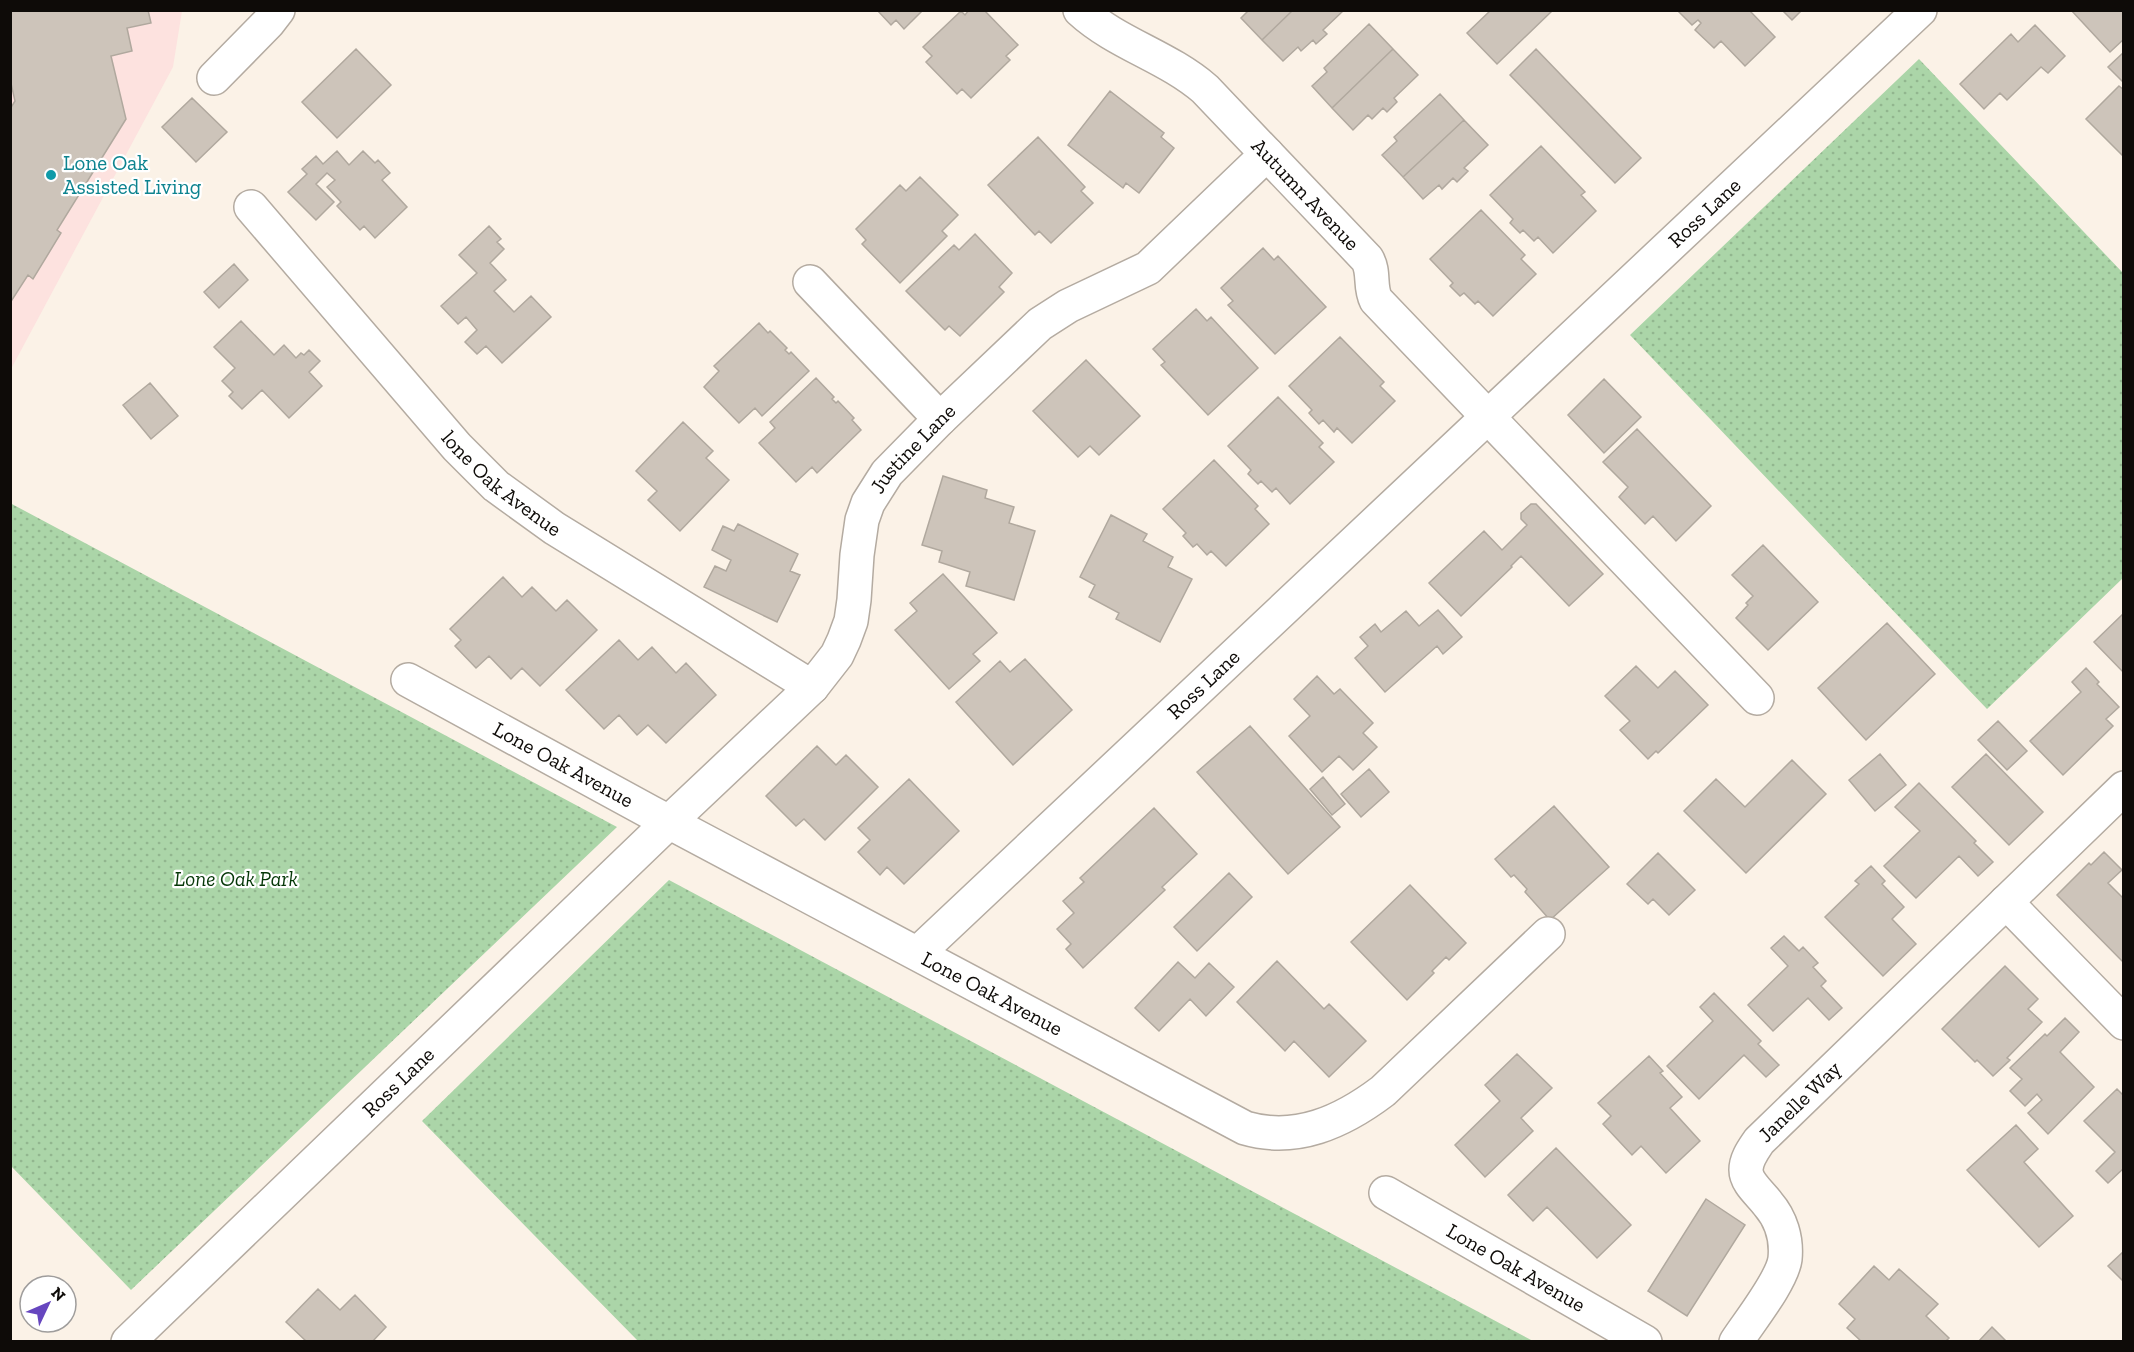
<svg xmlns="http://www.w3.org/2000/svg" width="2134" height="1352" font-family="'Zilla Slab',serif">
<defs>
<pattern id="grass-dots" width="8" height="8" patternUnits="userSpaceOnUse" patternTransform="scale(1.5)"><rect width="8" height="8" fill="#abd5a8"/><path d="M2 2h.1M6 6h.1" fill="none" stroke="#92b68f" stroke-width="1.8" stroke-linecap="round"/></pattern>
</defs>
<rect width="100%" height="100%" fill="#fbf2e7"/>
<path fill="#fde2df" d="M11,11H182L173,67L11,369Z"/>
<path fill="url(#grass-dots)" d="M1919,59L2123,273V578L1987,709L1630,335Z
M10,503L617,827L131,1290L11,1166Z
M669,880L1533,1341H638L422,1121Z"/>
<path fill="#cdc4ba" stroke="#b0a89e" stroke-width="1.5" d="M10,10H148L151,23L127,28L132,51L111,56L126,119L57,230L61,233L33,279L28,275L10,303V109L15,101L10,79Z
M877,10H923L904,29L896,20L891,25Z
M969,10H984L1018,45L1006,56L1010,60L971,98L962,89L957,94L926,62L932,56L923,47L961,11L965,15Z
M1249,10H1293L1262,40L1241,18Z
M1293,10H1344L1323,30L1327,34L1316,44L1313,40L1301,51L1298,47L1283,61L1262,40Z
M1491,10H1553L1497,64L1467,33Z
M1677,10H1749L1775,37L1745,66L1721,41L1714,48L1695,30L1701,23L1698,20L1692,25Z
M1782,10H1802L1792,20Z
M2071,10H2124V39L2110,52Z
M1369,24L1393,49L1332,108L1312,86L1327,72L1324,68Z
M2035,25L2065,56L2048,73L2041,67L2007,100L2000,93L1984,109L1960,84L2011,34L2018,42Z
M356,49L391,85L337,138L302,102Z
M1393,49L1418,75L1394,98L1397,102L1387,112L1383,108L1372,119L1368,115L1353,130L1332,108Z
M1536,49L1641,158L1615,183L1510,75Z
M2124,52V83L2108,67Z
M2119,86L2124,90L2123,156L2086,119Z
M1110,91L1164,133L1161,137L1174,148L1139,193L1126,183L1123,188L1068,145Z
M1440,94L1464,120L1403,177L1382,155L1397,141L1394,137Z
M192,98L227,132L196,162L162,127Z
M1464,120L1488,145L1464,168L1468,171L1457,182L1453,178L1442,189L1439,185L1423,199L1403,177Z
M1038,137L1085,187L1081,191L1093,203L1051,243L1039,231L1035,235L988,185Z
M1541,146L1585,192L1581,195L1596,211L1553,253L1538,237L1534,241L1523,230L1520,233L1510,223L1513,219L1490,195Z
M337,151L349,165L363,151L375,163L378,160L390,173L382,180L407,207L375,238L364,226L360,230L337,206L341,202L327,187L335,180L327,173L316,184L334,202L316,220L288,192L307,174L302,169L316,156L323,164Z
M920,177L958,215L942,231L947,236L900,283L862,244L866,240L856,229L900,185L906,191Z
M1481,210L1525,255L1521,259L1536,274L1493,316L1478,301L1475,304L1464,293L1460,296L1450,286L1453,283L1430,259Z
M489,226L501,239L497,242L504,249L490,263L506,280L494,291L514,312L531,296L551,317L502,363L486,346L477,354L465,342L477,330L466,317L458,324L441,306L477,273L459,255Z
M975,234L1012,273L999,287L1004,292L960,336L949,326L945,330L906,291L954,245L959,250Z
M1263,248L1274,260L1278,256L1326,307L1275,354L1228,305L1233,301L1221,288Z
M234,264L248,280L219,308L204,292Z
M1196,309L1207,321L1211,317L1258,368L1208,415L1161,365L1165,362L1153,349Z
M241,321L274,355L284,345L296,358L301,353L304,355L309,350L320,361L309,372L322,386L289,418L262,390L242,409L229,396L233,392L222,381L235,368L214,347Z
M759,323L768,333L770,331L787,348L785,350L789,354L791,352L809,371L762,416L755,408L739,423L704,387L719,371L714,366Z
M1340,337L1384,382L1380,386L1395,401L1352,443L1337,428L1334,432L1323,420L1319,424L1309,413L1312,410L1289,386Z
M1086,360L1140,416L1099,455L1090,446L1078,457L1033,411Z
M816,378L834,397L832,399L836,403L838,401L854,418L852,420L861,430L817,473L812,467L796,482L759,443L775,428L770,422Z
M1604,379L1641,417L1604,453L1568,415Z
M150,383L178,416L151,439L123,405Z
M1278,397L1323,443L1319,447L1334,462L1290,504L1276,488L1272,492L1261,481L1258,484L1248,474L1251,470L1228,446Z
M683,422L713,451L706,458L729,480L680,531L648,500L657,491L636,471Z
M1637,429L1711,506L1676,541L1653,516L1645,524L1619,497L1628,487L1603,462Z
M1214,460L1258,506L1255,509L1269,524L1226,566L1211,551L1207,555L1197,544L1193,547L1183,536L1186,533L1163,509Z
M943,476L987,490L985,498L1014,507L1009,523L1035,531L1014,600L966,586L970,572L939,562L942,551L922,545Z
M1531,504H1536L1603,574L1569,606L1521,556L1511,566L1512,567L1461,616L1429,583L1484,531L1502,550L1527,525L1521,519V513Z
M1111,515L1147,534L1143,541L1173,557L1168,567L1192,579L1160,642L1116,619L1119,613L1089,597L1095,585L1080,577Z
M738,524L798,554L790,571L800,575L777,622L704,587L715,566L726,571L731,560L712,550L723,526L734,531Z
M1763,545L1818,602L1768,650L1736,618L1748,605L1746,603L1753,596L1732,575Z
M943,574L997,633L973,654L980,661L949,689L895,630L917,611L910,603Z
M503,577L522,597L532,587L556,611L567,600L597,630L540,686L522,668L511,679L489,656L476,668L455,646L461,640L450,629Z
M1438,610L1462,637L1443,654L1437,646L1385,692L1355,658L1368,646L1360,637L1375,624L1381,632L1406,611L1419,626Z
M2124,613V673L2094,642Z
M1887,623L1935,674L1866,740L1818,688Z
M619,640L638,660L652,647L676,673L686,663L716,695L666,743L648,725L637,735L619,715L604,729L566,690Z
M1025,659L1072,710L1013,765L956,702L1000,661L1010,672Z
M1636,666L1658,688L1675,671L1708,705L1658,753L1656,751L1648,759L1620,730L1630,721L1605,696Z
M2086,668L2099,682L2097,684L2119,707L2106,719L2113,726L2063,775L2030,741L2081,692L2072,682Z
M1317,676L1334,694L1340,689L1373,723L1363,733L1377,747L1353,770L1339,756L1322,772L1289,736L1310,716L1294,699Z
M1998,721L2027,751L2007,770L1978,740Z
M1250,726L1340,827L1288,874L1197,772Z
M817,746L836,765L846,755L878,787L825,840L804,819L796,826L766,796Z
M1880,754L1906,785L1875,811L1849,780Z
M1986,754L2043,812L2009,845L1952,787Z
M1792,760L1826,794L1746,873L1684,811L1716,779L1745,807Z
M1369,769L1389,792L1361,817L1341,794Z
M1323,777L1345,804L1332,815L1310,789Z
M909,779L959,831L904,884L887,867L880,875L858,852L870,840L858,828Z
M1919,783L1976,841L1974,843L1993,862L1978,876L1959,856L1916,898L1884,866L1920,831L1895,807Z
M1554,806L1609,867L1550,920L1525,892L1527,889L1514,875L1511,877L1495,859Z
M1154,808L1197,854L1162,887L1165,890L1083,968L1066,949L1071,944L1057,929L1074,913L1063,901L1084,882L1080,878Z
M2104,852L2122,870L2108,883L2124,899V963L2057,895L2089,863L2091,865Z
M1658,853L1695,890L1669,915L1653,899L1648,904L1627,884Z
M1871,866L1885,881L1882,884L1904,907L1892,919L1916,944L1883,976L1825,917L1859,884L1855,881Z
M1229,873L1252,897L1197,951L1174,927Z
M1410,885L1466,943L1449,960L1446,957L1432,971L1434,973L1407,1000L1351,942Z
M1784,936L1799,951L1803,947L1818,963L1813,967L1826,981L1821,986L1842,1008L1829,1020L1808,998L1773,1031L1748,1005L1788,966L1771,948Z
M1277,961L1324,1009L1329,1004L1366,1041L1329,1077L1294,1041L1285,1051L1237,1002Z
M1178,962L1195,978L1209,963L1234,987L1206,1016L1190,999L1159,1031L1135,1008Z
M2005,966L2038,999L2028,1009L2042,1022L2007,1058L2010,1060L1993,1076L1977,1060L1975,1062L1942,1029Z
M1714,993L1761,1041L1758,1044L1779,1065L1766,1077L1744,1055L1699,1099L1667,1066L1713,1021L1700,1007Z
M2065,1018L2079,1032L2060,1052L2094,1087L2048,1134L2028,1113L2042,1100L2037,1094L2025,1106L2010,1091L2022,1079L2010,1068L2045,1034L2047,1036Z
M1517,1054L1552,1088L1521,1118L1533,1131L1485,1177L1455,1145L1500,1101L1485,1085Z
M1649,1056L1663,1071L1660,1073L1682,1097L1670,1108L1700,1141L1666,1173L1641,1146L1632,1155L1603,1124L1611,1116L1598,1103Z
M2117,1089L2124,1096V1168L2108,1183L2096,1171L2115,1152L2084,1121Z
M2016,1125L2038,1149L2024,1162L2073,1216L2039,1247L1967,1170Z
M1556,1148L1631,1225L1597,1258L1547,1207L1533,1221L1508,1195Z
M1706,1199L1745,1225L1687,1316L1648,1291Z
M2124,1251V1282L2108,1266Z
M1874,1266L1889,1280L1899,1269L1938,1304L1926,1316L1949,1338L1945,1342H1862L1847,1328L1855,1319L1839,1304Z
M318,1289L340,1310L355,1295L386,1327L372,1342H307L286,1322Z
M1992,1327L2007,1342H1978Z"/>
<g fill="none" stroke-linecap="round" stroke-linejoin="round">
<defs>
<g id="minor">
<path id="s1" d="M1080,10C1117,44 1167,56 1205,89L1367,259C1375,272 1369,286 1376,300L1757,698"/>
<path d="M214,78L268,23L278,10"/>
<path id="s2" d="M251,207L457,447L496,486L554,528L812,687"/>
<path d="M810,282L940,419"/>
<path id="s3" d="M408,680L650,812L1245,1128C1296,1143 1342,1122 1383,1091L1548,934"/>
<path d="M2006,902L2124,1023"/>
<path id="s4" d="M918,953L1920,10"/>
<path id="s5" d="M1386,1193L1645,1342"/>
<path id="s6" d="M128,1342L669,822L812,687L837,655L844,640L851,621L854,600L857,555L862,520L868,503L887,473L940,419L1040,324L1068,306L1148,268L1267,154"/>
<path id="s7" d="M1736,1342C1749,1322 1782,1281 1785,1259C1787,1239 1781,1219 1768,1204C1761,1194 1746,1183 1746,1170C1746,1159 1753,1150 1759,1141L2124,788"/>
</g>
</defs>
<use href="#minor" stroke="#b4aba1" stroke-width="36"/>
<use href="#minor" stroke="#fff" stroke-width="33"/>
</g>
<circle fill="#0f9aa8" stroke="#fff" stroke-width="2" cx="51" cy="175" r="6"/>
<g text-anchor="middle" stroke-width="4.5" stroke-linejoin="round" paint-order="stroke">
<g font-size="21" fill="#0d838f" stroke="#fff" text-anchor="start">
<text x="63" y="170">Lone Oak<tspan x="63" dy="24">Assisted Living</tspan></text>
</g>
<g font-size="21" fill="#0e0b08" stroke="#fff">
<text dy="7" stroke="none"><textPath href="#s1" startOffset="294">Autumn Avenue</textPath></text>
<text dy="7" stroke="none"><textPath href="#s4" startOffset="1080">Ross Lane</textPath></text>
<text dy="7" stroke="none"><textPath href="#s6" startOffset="1215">Justine Lane</textPath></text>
<text dy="7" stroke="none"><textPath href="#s2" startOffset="374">lone Oak Avenue</textPath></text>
<text dy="7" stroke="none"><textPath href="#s4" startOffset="392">Ross Lane</textPath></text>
<text dy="7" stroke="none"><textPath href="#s3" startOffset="177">Lone Oak Avenue</textPath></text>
<text dy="7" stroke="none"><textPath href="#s3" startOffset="663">Lone Oak Avenue</textPath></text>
<text dy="7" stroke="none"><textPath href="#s6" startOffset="375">Ross Lane</textPath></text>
<text dy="7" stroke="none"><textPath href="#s7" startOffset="286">Janelle Way</textPath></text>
<text dy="7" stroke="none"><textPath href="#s5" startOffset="150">Lone Oak Avenue</textPath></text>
</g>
<g font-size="21" font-style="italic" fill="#063808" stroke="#fff">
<text x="236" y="886">Lone Oak Park</text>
</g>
</g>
<rect width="2134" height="1352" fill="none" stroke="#0e0b08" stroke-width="24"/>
<g transform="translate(48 1304) rotate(46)"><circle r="28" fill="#ffffff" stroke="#9f9d9c" stroke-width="1.5"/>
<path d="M0-4.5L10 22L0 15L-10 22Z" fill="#6646bf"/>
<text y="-9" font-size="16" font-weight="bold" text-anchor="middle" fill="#0e0b08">N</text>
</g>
</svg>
